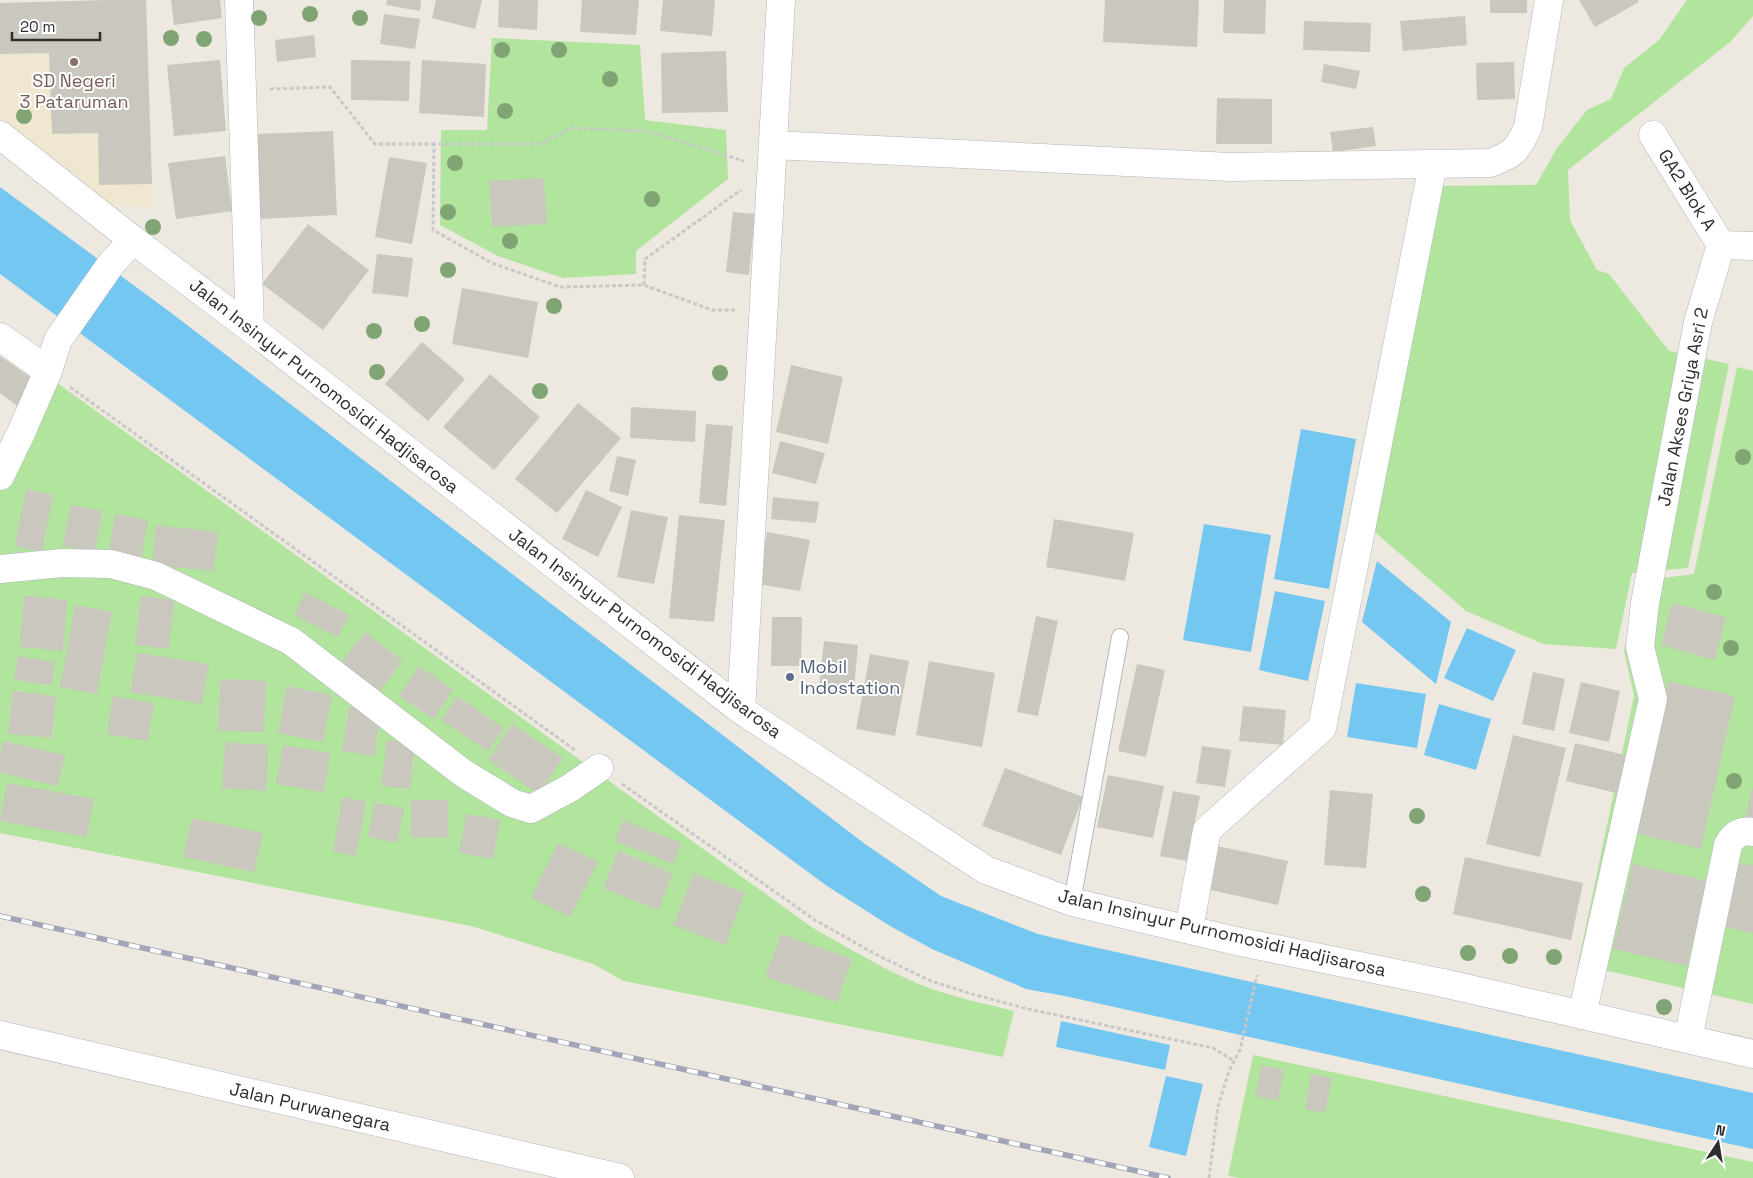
<svg xmlns="http://www.w3.org/2000/svg" width="1753" height="1178" font-family="'Space Grotesk',sans-serif">
<rect width="100%" height="100%" fill="#eee9e0"/>
<path fill="#efe7cf" d="M108,0H146L153,207L105,206L0,121V3Z"/>
<path fill="#b1e49c" d="M1687,0H1753V16L1730,42L1568,170L1570,220L1597,270L1609,274L1669,351L1729,364L1688,568L1632,573L1616,649L1543,644L1466,611L1369,527L1436,186L1536,185L1557,148L1587,110L1611,99L1624,68L1659,40Z
M492,38L640,45L645,120L726,130L728,179L636,251V274L563,278L498,256L440,225L441,130H487Z
M1737,367L1753,371V1004L1578,964L1634,696L1624,651L1639,581L1694,574Z
M49,377L813,928C851,949 889,973 929,988C957,998 986,1004 1014,1011L1003,1057L624,981L593,964L471,926L0,833V488Z
M1253,1055L1753,1162V1178H1239L1228,1176Z"/>
<path fill="#73c7f0" d="M0,187L170,312L865,844L941,896L1038,934L1080,944L1753,1093V1149L1065,996L1026,989L932,949L890,926L827,886L0,274Z
M1301,429L1356,439L1329,589L1274,579Z
M1204,524L1271,535L1251,652L1183,640Z
M1377,561L1451,622L1436,684L1362,622Z
M1275,591L1325,601L1308,681L1259,670Z
M1467,628L1516,650L1493,701L1444,678Z
M1356,683L1426,694L1417,748L1347,737Z
M1439,704L1491,719L1476,770L1424,755Z
M1061,1021L1170,1045L1165,1070L1056,1047Z
M1166,1076L1203,1084L1186,1156L1149,1147Z"/>
<path fill="#cac7be" d="M108,0H146L152,184L99,185L98,133L52,134L49,53L0,54V3Z
M171,0H220L222,18L174,25Z
M387,0H421L420,11L386,5Z
M436,0H482L475,29L432,18Z
M499,0H538L537,30L498,27Z
M582,0H639L636,35L580,32Z
M663,0H715L712,36L660,31Z
M1105,0H1199L1197,47L1103,42Z
M1224,0H1266L1265,34L1223,33Z
M1490,0H1527V13H1490Z
M1579,0H1638L1639,2L1595,27Z
M384,14L420,19L415,49L380,44Z
M1465,16L1467,45L1403,51L1400,21Z
M1304,21L1371,23L1370,52L1303,50Z
M314,35L316,57L277,62L275,40Z
M726,51L728,112L662,113L661,53Z
M220,60L226,131L174,136L167,65Z
M351,60L410,61L409,101L351,100Z
M422,60L486,64L484,117L419,113Z
M1514,62L1515,99L1477,100L1476,63Z
M1324,64L1360,71L1356,89L1321,82Z
M1217,98L1272,99V144H1216Z
M1373,127L1376,146L1333,152L1330,132Z
M333,131L337,215L260,219L256,134Z
M225,156L232,211L176,219L168,163Z
M389,157L427,163L412,244L375,237Z
M544,178L547,224L492,227L489,181Z
M733,212L755,214L749,275L726,272Z
M308,224L369,270L323,330L262,284Z
M377,254L413,258L408,297L372,293Z
M462,288L538,302L528,358L452,344Z
M422,342L465,379L428,421L385,384Z
M0,356L39,383L20,408L0,393Z
M791,365L843,377L828,444L776,432Z
M490,374L540,417L494,470L443,427Z
M578,403L621,438L557,513L515,479Z
M631,407L696,411L695,442L630,438Z
M706,424L733,426L726,506L699,503Z
M780,441L825,453L816,484L772,473Z
M617,456L636,460L628,496L609,491Z
M26,489L53,495L42,552L15,546Z
M586,490L622,507L598,557L562,539Z
M773,497L819,502L816,523L771,519Z
M71,505L102,511L95,551L63,546Z
M631,510L668,517L654,584L617,577Z
M115,514L148,520L141,562L108,556Z
M679,515L725,520L714,622L669,618Z
M1054,519L1134,533L1125,581L1046,567Z
M156,525L218,532L214,571L152,565Z
M767,532L810,540L800,591L757,584Z
M305,592L349,615L338,637L294,615Z
M24,596L67,600L63,651L20,647Z
M141,596L174,600L169,649L135,645Z
M1672,603L1726,617L1715,660L1661,645Z
M75,605L112,612L97,694L60,687Z
M1036,616L1058,621L1038,716L1017,712Z
M772,617H802L801,666H771Z
M365,632L403,661L379,692L341,663Z
M824,641L858,645L854,688L819,685Z
M137,653L209,664L202,704L130,692Z
M870,654L909,661L895,736L856,729Z
M18,656L55,662L52,685L14,680Z
M929,661L995,673L982,747L916,735Z
M1137,664L1165,670L1146,757L1118,751Z
M419,666L453,689L434,719L399,696Z
M1533,672L1565,679L1554,731L1522,724Z
M220,679L266,681L264,732L218,731Z
M1668,681L1735,696L1701,849L1635,833Z
M1581,682L1620,691L1609,742L1569,733Z
M287,686L332,695L323,742L278,733Z
M13,691L56,696L52,738L8,734Z
M113,696L154,703L148,741L107,734Z
M457,696L504,728L488,751L441,720Z
M1243,706L1286,710L1283,745L1239,741Z
M349,707L381,712L374,756L342,751Z
M512,724L563,758L539,794L488,760Z
M1513,735L1566,748L1540,857L1486,844Z
M387,740L415,743L410,789L381,786Z
M3,741L65,755L58,786L0,773V756Z
M225,742L268,745L266,791L222,788Z
M1575,743L1629,756L1620,794L1566,781Z
M283,745L330,753L324,792L276,784Z
M1202,746L1231,750L1225,787L1196,783Z
M1005,768L1083,797L1061,855L982,826Z
M1108,775L1164,786L1153,838L1097,827Z
M7,783L94,799L87,837L0,821Z
M1752,789H1753V818L1746,817Z
M1330,790L1373,794L1366,868L1324,865Z
M1173,791L1200,796L1187,861L1160,856Z
M342,797L366,801L356,856L333,852Z
M411,800H448V838H411Z
M375,803L404,808L397,843L368,837Z
M466,814L500,820L493,859L459,853Z
M192,818L263,833L254,872L183,857Z
M623,820L681,843L673,864L615,841Z
M558,843L598,862L570,917L531,898Z
M1217,846L1288,861L1278,905L1207,889Z
M618,851L673,873L658,910L603,888Z
M1465,857L1583,883L1571,940L1453,914Z
M1739,863L1753,865V933L1726,927Z
M1633,864L1707,881L1687,966L1613,949Z
M694,873L745,893L725,945L673,925Z
M781,934L852,959L837,1002L765,977Z
M1262,1065L1284,1070L1278,1101L1255,1096Z
M1311,1074L1332,1078L1325,1113L1305,1109Z"/>
<g fill="none" stroke-linecap="round" stroke-linejoin="round">
<defs>
<path id="service" d="M1072,902L1120,637"/>
<path id="minor" d="M239,0L250,328
M1653,135L1721,245
M773,145L1231,167L1490,163C1514,154 1517,151 1528,127L1549,0
M0,337L48,371
M0,476L21,433L48,371L58,340L111,264L133,240
M0,569L62,563L111,564L156,576L291,641L463,773L512,803L531,809L570,788L599,768
M741,710L781,0
M1189,929L1207,830L1322,728L1433,164
M1582,1015L1653,699L1640,647L1645,603L1698,322L1721,245L1753,246
M1688,1039L1728,845C1734,834 1741,830 1753,832"/>
<path id="tertiary" d="M0,135L133,240L250,328L741,710L986,870L1072,902L1236,941L1443,983L1753,1054
M0,1035L620,1178"/>
</defs>
<use href="#service" stroke="#b3b5c0" stroke-width="18"/>
<use href="#minor" stroke="#b3b5c0" stroke-width="29"/>
<use href="#tertiary" stroke="#b3b5c0" stroke-width="29"/>
<path stroke="#c8c8c8" stroke-width="3" stroke-dasharray="4 2.5" stroke-linecap="butt" d="M270,89L330,87L375,144H434
M644,285L645,259L741,190
M735,310H712L644,285L560,287L492,263L433,230L434,144H541L571,128L647,131L744,161
M70,387L575,750
M622,784L815,920L877,955L931,981L972,994L1028,1009L1213,1048L1234,1061
M1209,1178L1218,1106L1229,1071L1240,1050L1257,975"/>
<use href="#service" stroke="#fff" stroke-width="16"/>
<use href="#minor" stroke="#fff" stroke-width="28"/>
<use href="#tertiary" stroke="#fff" stroke-width="28"/>
<defs>
<path id="rail" d="M0,916L1168,1178"/>
</defs>
<use href="#rail" stroke="#a2a4b7" stroke-width="5.5"/>
<use href="#rail" stroke="#fff" stroke-width="4" stroke-dasharray="11" stroke-linecap="butt"/>
</g>
<g fill="#81a474">
<circle cx="310" cy="14" r="8"/>
<circle cx="259" cy="18" r="8"/>
<circle cx="360" cy="18" r="8"/>
<circle cx="171" cy="38" r="8"/>
<circle cx="204" cy="39" r="8"/>
<circle cx="502" cy="50" r="8"/>
<circle cx="559" cy="50" r="8"/>
<circle cx="610" cy="79" r="8"/>
<circle cx="505" cy="111" r="8"/>
<circle cx="24" cy="116" r="8"/>
<circle cx="455" cy="163" r="8"/>
<circle cx="652" cy="199" r="8"/>
<circle cx="448" cy="212" r="8"/>
<circle cx="153" cy="227" r="8"/>
<circle cx="510" cy="241" r="8"/>
<circle cx="448" cy="270" r="8"/>
<circle cx="554" cy="306" r="8"/>
<circle cx="422" cy="324" r="8"/>
<circle cx="374" cy="331" r="8"/>
<circle cx="377" cy="372" r="8"/>
<circle cx="720" cy="373" r="8"/>
<circle cx="540" cy="391" r="8"/>
<circle cx="1743" cy="457" r="8"/>
<circle cx="1714" cy="592" r="8"/>
<circle cx="1731" cy="648" r="8"/>
<circle cx="1734" cy="781" r="8"/>
<circle cx="1417" cy="816" r="8"/>
<circle cx="1423" cy="894" r="8"/>
<circle cx="1468" cy="953" r="8"/>
<circle cx="1510" cy="956" r="8"/>
<circle cx="1554" cy="957" r="8"/>
<circle cx="1664" cy="1007" r="8"/>
</g>
<circle fill="#8d6e63" stroke="#fff" stroke-width="2" cx="74" cy="62" r="5"/>
<circle fill="#5c6f8a" stroke="#fff" stroke-width="2" cx="790" cy="677" r="5"/>
<g text-anchor="middle" stroke-width="4" stroke-linejoin="round" paint-order="stroke">
<g font-size="18" fill="#785e54" stroke="#fff">
<text x="74" y="87">SD Negeri<tspan x="74" dy="21">3 Pataruman</tspan></text>
</g>
<g font-size="18" fill="#2d2d2d" stroke="#fff">
<text transform="translate(1687 190) rotate(58)" y="6">GA2 Blok A</text>
<text transform="translate(324 386) rotate(38)" y="6">Jalan Insinyur Purnomosidi Hadjisarosa</text>
<text transform="translate(1683 407) rotate(-79)" y="6">Jalan Akses Griya Asri 2</text>
<text transform="translate(645 633) rotate(37)" y="6">Jalan Insinyur Purnomosidi Hadjisarosa</text>
<text transform="translate(1222 933) rotate(13)" y="6">Jalan Insinyur Purnomosidi Hadjisarosa</text>
<text transform="translate(310 1107) rotate(13)" y="6">Jalan Purwanegara</text>
</g>
<g font-size="18" fill="#4e5e75" stroke="#fff" text-anchor="start">
<text x="800" y="673">Mobil<tspan x="800" dy="21">Indostation</tspan></text>
</g>
</g>
<g transform="translate(1718 1143) rotate(12)" stroke="#ffffff" stroke-width="4" paint-order="stroke">
<path d="M0-4L9 19L0 12L-9 19Z" fill="#2d2d2d"/>
<text y="-8" font-size="14" font-weight="bold" text-anchor="middle" fill="#2d2d2d">N</text>
</g>
<path d="M12 32v8h88v-8" fill="none" stroke="#2d2d2d" stroke-width="2.5"/>
<text x="20" y="32" font-size="15" fill="#2d2d2d" stroke="#ffffff" stroke-width="4" paint-order="stroke">20 m</text>
</svg>
